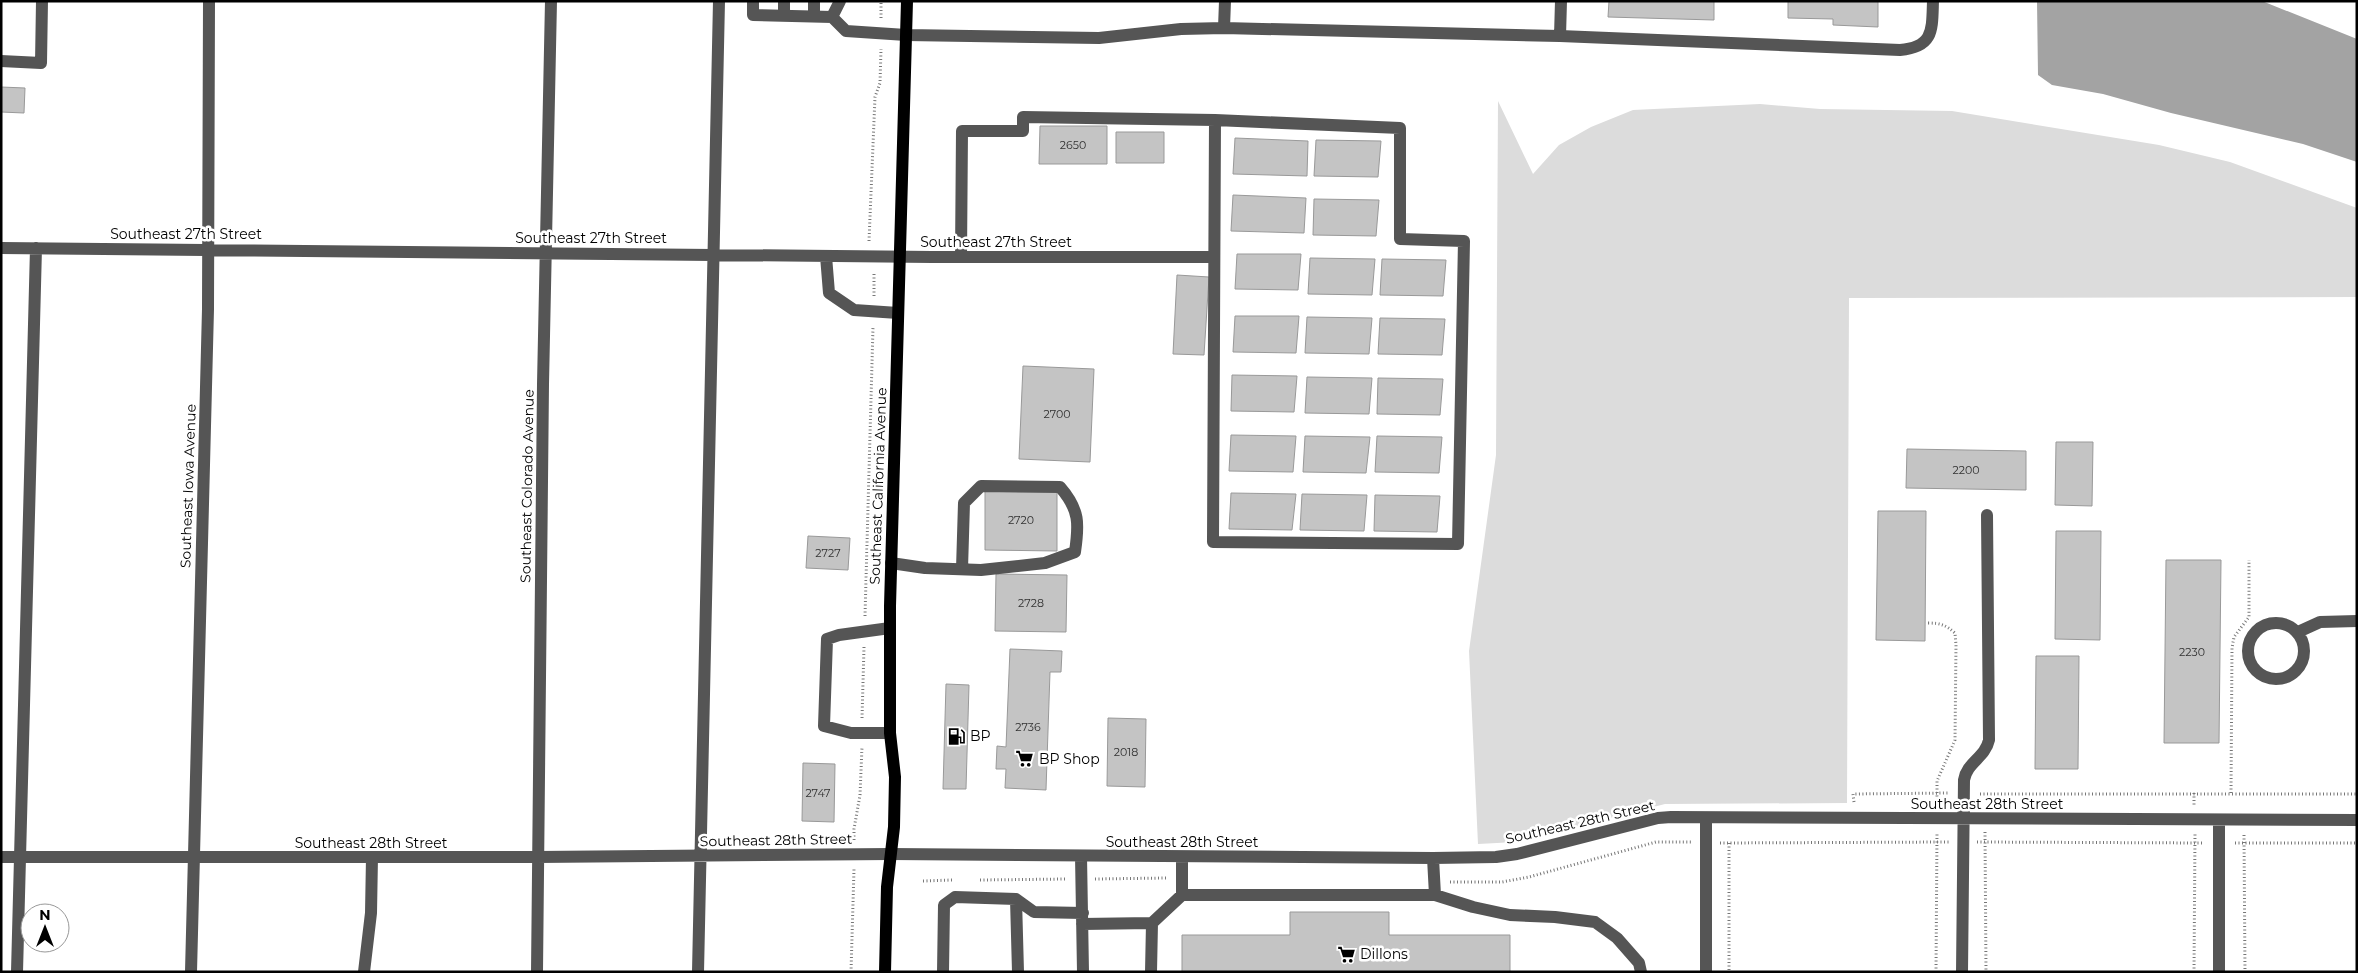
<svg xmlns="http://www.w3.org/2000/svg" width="2358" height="973" font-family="Montserrat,sans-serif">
<rect width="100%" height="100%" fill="#fff"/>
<path fill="#dcdcdc" d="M1498,101L1533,174L1559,145L1591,127L1633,110L1760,104L1820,109L1952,111L2159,145L2230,162L2357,208V297L1849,298L1847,803L1665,804L1516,842L1478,844L1469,651L1496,455Z"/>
<path fill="#a3a3a3" d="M2037,1H2262L2357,39V162L2303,144L2171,113L2103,94L2052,85L2038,75Z"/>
<path fill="#c4c4c4" stroke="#999" d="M1609,1H1714V20L1608,17Z
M1788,1H1878V27L1833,25V19L1788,18Z
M1,87L25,88L24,113L1,112Z
M1040,126H1107V164H1039Z
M1116,132H1164V163H1116Z
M1235,138L1308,141L1307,176L1233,174Z
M1316,140L1381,141L1378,177L1314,176Z
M1233,195L1306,198L1304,233L1231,231Z
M1314,199L1379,200L1376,236L1313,235Z
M1237,254H1301L1298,290L1235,289Z
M1310,258L1375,259L1372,295L1308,294Z
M1382,259L1446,260L1443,296L1380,295Z
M1177,275L1209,277L1204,355L1173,354Z
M1235,316H1299L1296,353L1233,352Z
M1307,317L1372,318L1369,354L1305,353Z
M1380,318L1445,319L1442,355L1378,354Z
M1023,366L1094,369L1090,462L1019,459Z
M1232,375L1297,376L1294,412L1231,411Z
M1307,377L1372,378L1369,414L1305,413Z
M1378,378L1443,379L1440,415L1377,414Z
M1231,435L1296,436L1293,472L1229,471Z
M1305,436L1370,437L1366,473L1303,472Z
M1377,436L1442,437L1439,473L1375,472Z
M2056,442H2093L2092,506L2055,505Z
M1907,449L2026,451V490L1906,488Z
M985,489L1057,490V551L985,550Z
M1231,493L1296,494L1292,530L1229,529Z
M1302,494L1367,495L1364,531L1300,530Z
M1375,495L1440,496L1437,532L1374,531Z
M1878,511H1926L1925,641L1876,640Z
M2056,531H2101L2100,640L2055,639Z
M808,536L850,538L848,570L806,568Z
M2166,560H2221L2219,743H2164Z
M996,574L1067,575L1066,632L995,631Z
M1010,649L1062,651L1061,672H1050L1046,790L1005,788L1006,769H996L997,746L1006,747Z
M2036,656H2079L2078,769H2035Z
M946,684L969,685L966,789H943Z
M1108,718L1146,719L1145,787L1107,786Z
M803,763L835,764L834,822L802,821Z
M1290,912H1389V935H1510V972H1182V935H1290Z"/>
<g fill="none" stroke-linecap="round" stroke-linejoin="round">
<path stroke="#777" stroke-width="3" stroke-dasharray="1 2.5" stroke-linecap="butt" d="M881,18V1
M869,241L875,97L880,83L881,49
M874,296V272
M865,616L873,327
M1928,623C1940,623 1946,625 1955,633L1956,645L1955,740L1937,781V804
M862,718L864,647
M2194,793V805
M2231,793L2232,648L2234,637L2249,617V560
M1980,794H2357
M1854,802L1853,794L1949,793
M1985,832L1986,972
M2244,835L2245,972
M854,840V829L860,795L862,747
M1977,842L2204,843
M1720,843L1949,842
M1729,843V972
M2235,843H2357
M1095,879L1167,878
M980,880L1067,879
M923,881L952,880
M1450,882H1502L1529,877L1656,842H1691
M851,972L854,869
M1936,972L1937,832
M2194,972L2195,834"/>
<path stroke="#555" stroke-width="12" d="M753,1V15L832,17L846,31L906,35L1099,38L1181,29L1224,28L1560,36L1561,1
M784,1V15
M814,1V16
M832,17L840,1
M1224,28L1225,1
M1560,36L1900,50C1934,47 1932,30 1933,1
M1,61L41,63L42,1
M1,248L932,257H1214
M826,256L829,293L854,310L898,313
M961,257L962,131H1023V117L1215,120L1400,128V239L1464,241L1458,544L1213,542L1215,120
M891,563L925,568L981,570L1045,563L1075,552C1079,524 1080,510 1060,487L981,486L964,503L962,569
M2248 651a28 28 0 1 1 56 0a28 28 0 1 1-56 0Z
M890,628L839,635L827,639L824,726L851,733H890
M2298,632L2320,622L2357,621
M2219,821V972
M1081,856L1083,972
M1,857H538L891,854L1433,858L1496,857L1517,854L1658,818L1671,817L2357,820
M1182,857V895H1435L1433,858
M1435,895L1473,907L1510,915L1555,917L1595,922L1617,938L1639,963L1641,972
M1016,899L1018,972
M1152,923L1182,895
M1082,924L1152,923L1151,972
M17,972L36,248
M191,972L208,309L209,1
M364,972L371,913L372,857
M537,972L543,384L551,1
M698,972L719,1
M943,972L944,905L955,897L1016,899L1034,912L1083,913
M1706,972V818
M1962,972L1964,780C1967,762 1985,758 1989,740L1987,515"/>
<path stroke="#000" stroke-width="12" d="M885,972L887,887L894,827L895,777L890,733V606L907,1"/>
</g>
<defs>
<symbol id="fuel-bare" viewBox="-9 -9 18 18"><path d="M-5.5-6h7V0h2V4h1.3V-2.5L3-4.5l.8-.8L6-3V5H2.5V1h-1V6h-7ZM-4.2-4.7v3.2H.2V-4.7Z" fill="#000" stroke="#fff" stroke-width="2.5" paint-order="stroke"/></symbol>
<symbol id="supermarket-bare" viewBox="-9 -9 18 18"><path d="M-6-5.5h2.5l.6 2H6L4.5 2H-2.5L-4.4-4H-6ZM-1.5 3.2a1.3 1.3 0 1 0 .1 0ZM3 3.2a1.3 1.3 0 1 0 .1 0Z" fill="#000" stroke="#fff" stroke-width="2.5" paint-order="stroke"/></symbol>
</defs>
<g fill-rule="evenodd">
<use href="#fuel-bare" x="944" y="724" width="25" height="25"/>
<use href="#supermarket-bare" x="1012" y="746" width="25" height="25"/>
<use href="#supermarket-bare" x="1334" y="942" width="25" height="25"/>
</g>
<g text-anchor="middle" stroke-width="5" stroke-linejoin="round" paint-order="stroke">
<g font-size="11" fill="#313131">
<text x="1073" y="149">2650</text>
<text x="1057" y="418">2700</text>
<text x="1966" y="474">2200</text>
<text x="1021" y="524">2720</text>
<text x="828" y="557">2727</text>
<text x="1031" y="607">2728</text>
<text x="2192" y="656">2230</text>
<text x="1028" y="731">2736</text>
<text x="1126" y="756">2018</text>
<text x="818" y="797">2747</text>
</g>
<g font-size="14" fill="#000" stroke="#fff">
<text x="186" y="239">Southeast 27th Street</text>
<text x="591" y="243">Southeast 27th Street</text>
<text x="996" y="247">Southeast 27th Street</text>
<text transform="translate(188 486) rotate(-88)" y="5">Southeast Iowa Avenue</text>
<text transform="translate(527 486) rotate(-89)" y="5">Southeast Colorado Avenue</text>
<text transform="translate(878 486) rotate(-88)" y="5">Southeast California Avenue</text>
<text x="1987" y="809">Southeast 28th Street</text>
<text transform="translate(1580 822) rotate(-13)" y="5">Southeast 28th Street</text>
<text transform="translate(776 840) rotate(-1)" y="5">Southeast 28th Street</text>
<text x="1182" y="847">Southeast 28th Street</text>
<text x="371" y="848">Southeast 28th Street</text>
</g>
<g font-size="14" fill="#000" stroke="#fff" text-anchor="start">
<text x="970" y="741">BP</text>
<text x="1039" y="764">BP Shop</text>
<text x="1360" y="959">Dillons</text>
</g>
</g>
<rect width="2358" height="973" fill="none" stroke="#000000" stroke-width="5"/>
<g transform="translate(45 928)"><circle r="24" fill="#ffffff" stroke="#999999"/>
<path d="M0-4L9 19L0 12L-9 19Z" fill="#000000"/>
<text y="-8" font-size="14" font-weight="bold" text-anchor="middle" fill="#000000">N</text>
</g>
</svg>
